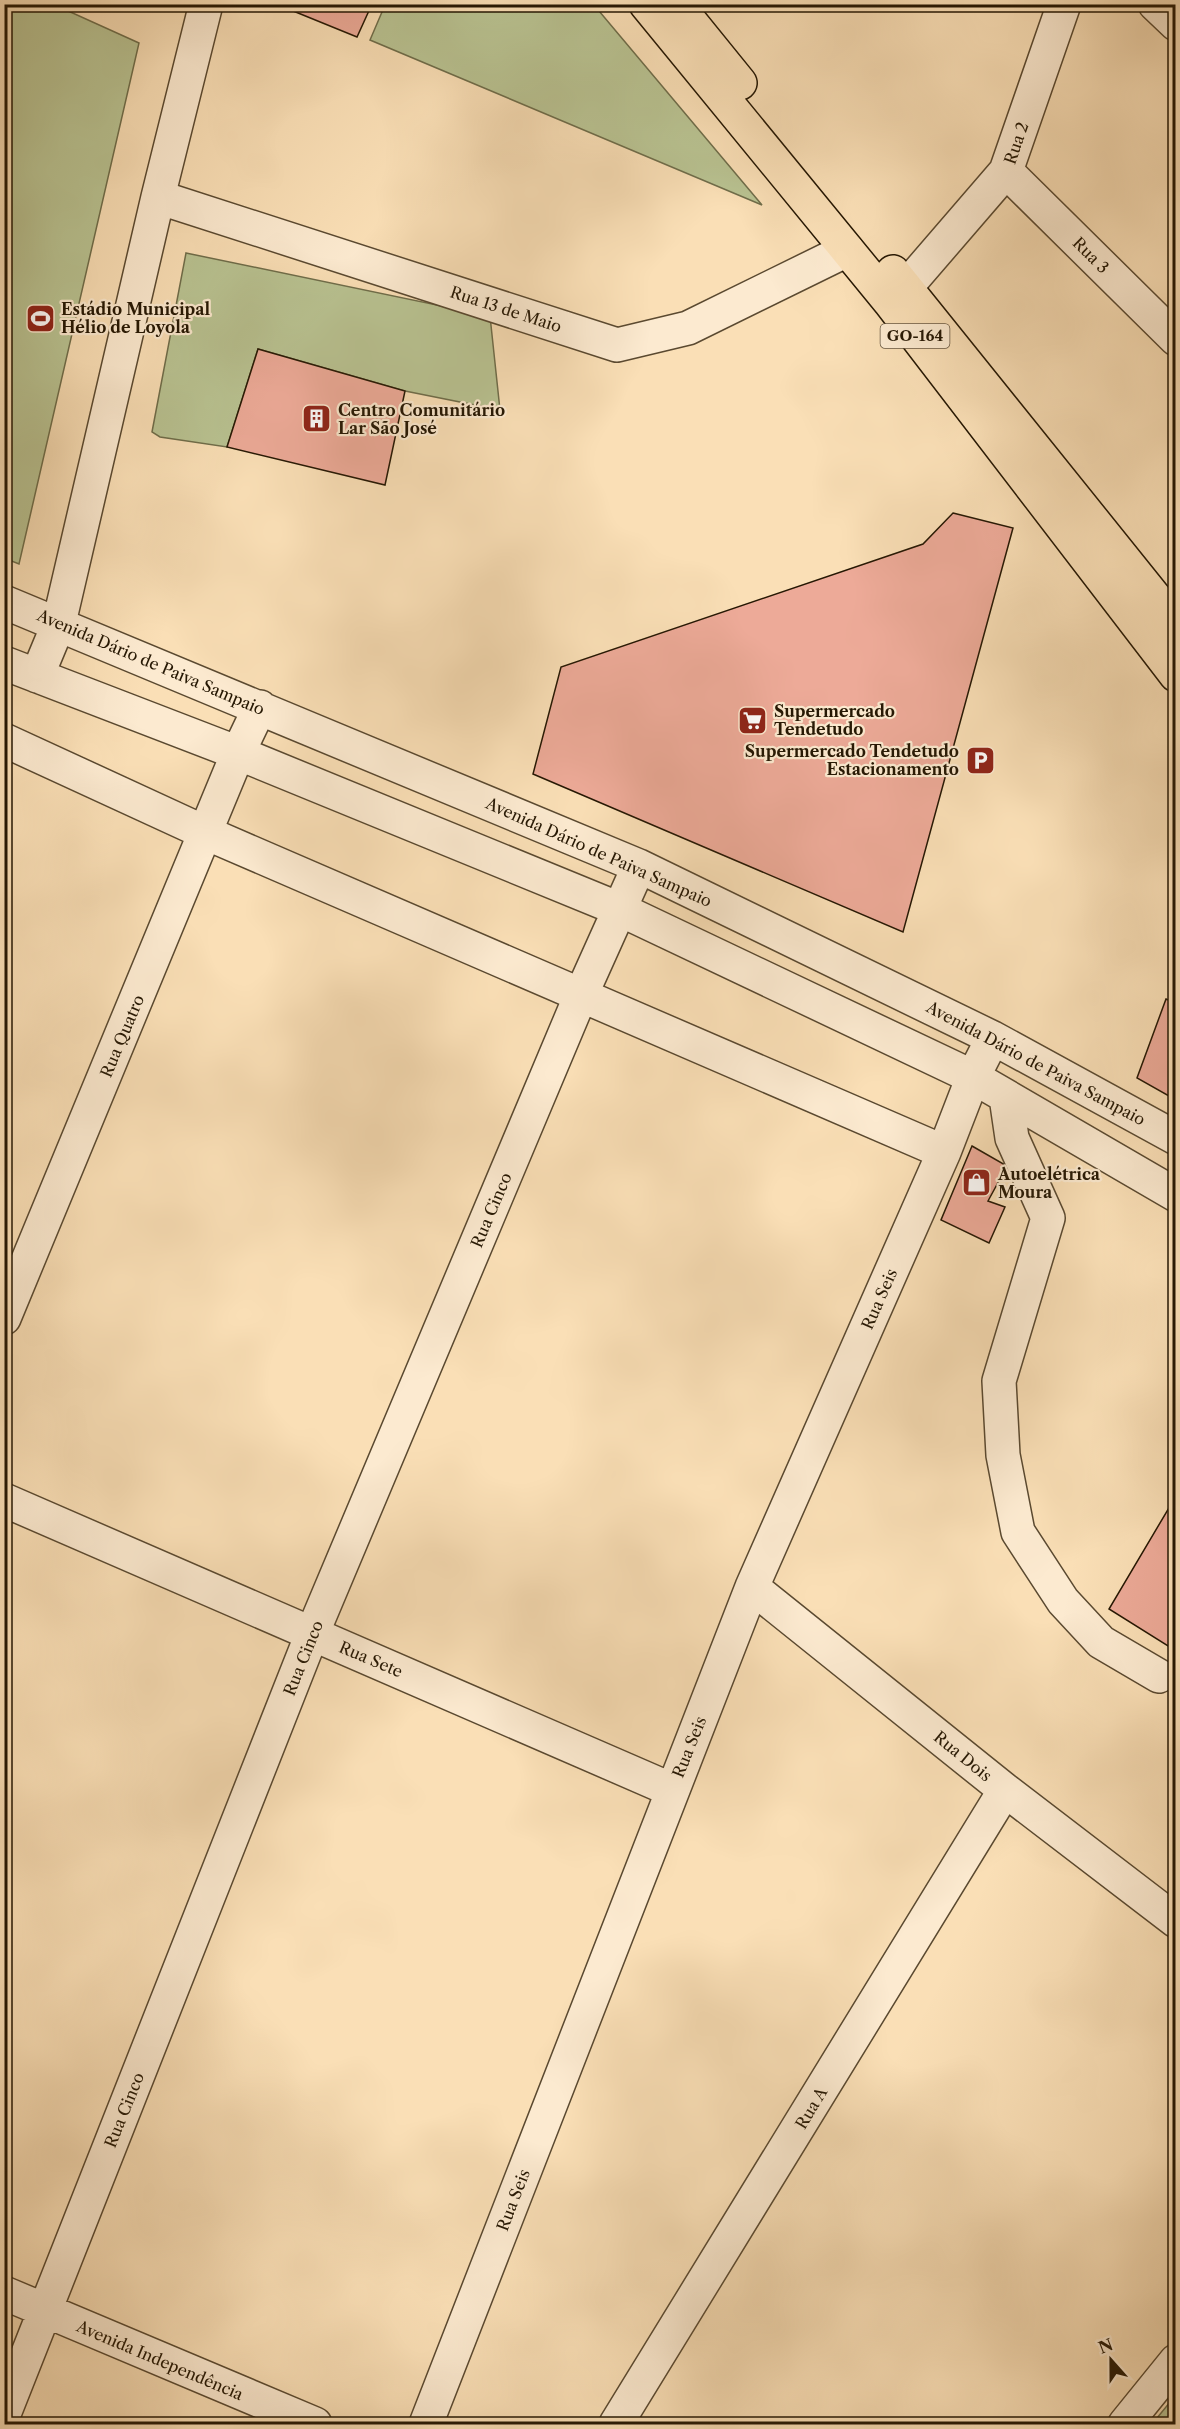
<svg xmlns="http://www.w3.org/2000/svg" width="1180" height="2429" font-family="'Libre Caslon Text',serif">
<rect width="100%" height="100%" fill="#fadfb6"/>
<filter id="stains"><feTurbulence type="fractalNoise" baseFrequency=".00333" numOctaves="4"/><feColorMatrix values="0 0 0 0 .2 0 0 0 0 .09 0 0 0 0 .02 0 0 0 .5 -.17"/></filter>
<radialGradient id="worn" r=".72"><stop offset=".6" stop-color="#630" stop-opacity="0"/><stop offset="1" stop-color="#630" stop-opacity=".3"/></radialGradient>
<path fill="#b9c392" stroke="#6f6d4a" stroke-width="1.5" d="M5,4L55,5L139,43L19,564L4,558Z
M385,5H594L762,205L370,40Z
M186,253L490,316L500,410L405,391L258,349L227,447L160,437L152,432Z
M1175,2396V2424H1152Z"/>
<path fill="#edaa98" stroke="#251703" stroke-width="1.5" d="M276,4H372L357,37Z
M258,349L405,391L385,485L227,447Z
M953,513L1013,528L903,932L533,774L561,667L923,544Z
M1166,999L1176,1003V1100L1137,1078Z
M972,1146L1007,1166L988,1201L1005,1207L989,1243L941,1220Z
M1176,1496V1651L1109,1609Z"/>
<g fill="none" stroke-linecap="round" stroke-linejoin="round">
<defs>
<path id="minor" d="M1155,4L1176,24
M1006,171L1176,339
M158,197L617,345L688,328L847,250
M906,287L1006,171L1064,4
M4,602L639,866L993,1038L1176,1138
M4,663L238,753L619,909L973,1077L1176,1195
M37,676L59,623L158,197L206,4
M4,740L206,833L944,1152
M1006,1097L1012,1138L1048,1218L999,1381L1003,1455L1018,1532L1063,1601L1101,1642L1159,1676
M4,1318L238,753L260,707
M4,1500L672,1790
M752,1587L1005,1790L1176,1921
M4,2293L315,2424
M4,2414L312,1634L581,995L639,866
M426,2424L752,1587L944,1152L973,1077L993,1038
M616,2424L1005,1790
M1125,2424L1176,2361"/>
<path id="major" d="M646,4L890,302L1176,675
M676,4L740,83
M893,272L1176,624"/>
</defs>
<use href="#minor" stroke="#5a4930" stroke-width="36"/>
<use href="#major" stroke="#251703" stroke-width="36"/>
<use href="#minor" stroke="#fcead0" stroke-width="33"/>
<use href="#major" stroke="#fadfb6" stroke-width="33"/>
</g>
<defs>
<symbol id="stadium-square" viewBox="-11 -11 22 22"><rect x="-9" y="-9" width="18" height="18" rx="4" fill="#8f2418" stroke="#fcead0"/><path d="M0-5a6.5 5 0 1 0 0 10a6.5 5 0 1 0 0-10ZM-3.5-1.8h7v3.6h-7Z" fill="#fff"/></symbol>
<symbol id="building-square" viewBox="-11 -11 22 22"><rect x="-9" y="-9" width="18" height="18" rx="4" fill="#8f2418" stroke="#fcead0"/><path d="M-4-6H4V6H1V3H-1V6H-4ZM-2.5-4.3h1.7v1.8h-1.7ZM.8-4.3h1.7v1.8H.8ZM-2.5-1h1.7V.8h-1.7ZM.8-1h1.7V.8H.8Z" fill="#fff"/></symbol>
<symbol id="supermarket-square" viewBox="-11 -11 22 22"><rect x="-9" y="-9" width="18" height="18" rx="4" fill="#8f2418" stroke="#fcead0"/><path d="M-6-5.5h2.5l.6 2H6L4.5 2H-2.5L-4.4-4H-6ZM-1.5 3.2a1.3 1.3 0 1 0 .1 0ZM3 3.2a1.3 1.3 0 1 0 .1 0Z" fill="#fff"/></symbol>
<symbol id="parking-square" viewBox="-11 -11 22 22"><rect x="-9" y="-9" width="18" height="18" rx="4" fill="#8f2418" stroke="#fcead0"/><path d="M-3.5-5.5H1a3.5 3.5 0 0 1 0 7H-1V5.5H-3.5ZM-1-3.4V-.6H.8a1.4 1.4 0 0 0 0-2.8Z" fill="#fff"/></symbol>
<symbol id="shop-square" viewBox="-11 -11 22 22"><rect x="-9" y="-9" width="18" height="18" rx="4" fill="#8f2418" stroke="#fcead0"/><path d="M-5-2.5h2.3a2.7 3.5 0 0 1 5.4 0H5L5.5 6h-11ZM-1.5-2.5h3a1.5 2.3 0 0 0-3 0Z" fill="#fff"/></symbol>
</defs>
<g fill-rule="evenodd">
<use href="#stadium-square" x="24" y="302" width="33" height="33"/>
<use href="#building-square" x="300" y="402" width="33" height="33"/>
<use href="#supermarket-square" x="736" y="704" width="33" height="33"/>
<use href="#parking-square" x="964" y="744" width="33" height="33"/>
<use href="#shop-square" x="960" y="1166" width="33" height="33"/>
</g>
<g text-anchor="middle" stroke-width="4.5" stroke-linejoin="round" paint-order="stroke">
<rect fill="#fcead0" stroke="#665640" stroke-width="1.5" x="880.5" y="324" width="69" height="24" rx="4.5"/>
<g font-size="15" font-weight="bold" fill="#251703">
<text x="915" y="341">GO-164</text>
</g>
<g font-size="16" fill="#251703" stroke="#fcead0">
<text transform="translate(1016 143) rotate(-71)" y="6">Rua 2</text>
<text transform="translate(1091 255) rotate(45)" y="6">Rua 3</text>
<text transform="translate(506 309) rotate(18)" y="6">Rua 13 de Maio</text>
<text transform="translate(151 662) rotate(23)" y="6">Avenida Dário de Paiva Sampaio</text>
<text transform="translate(599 852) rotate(24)" y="6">Avenida Dário de Paiva Sampaio</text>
<text transform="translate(122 1036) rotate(-67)" y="6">Rua Quatro</text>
<text transform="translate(1036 1063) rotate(28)" y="6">Avenida Dário de Paiva Sampaio</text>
<text transform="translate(491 1210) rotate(-67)" y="6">Rua Cinco</text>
<text transform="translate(879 1299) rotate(-66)" y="6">Rua Seis</text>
<text transform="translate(303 1658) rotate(-68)" y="6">Rua Cinco</text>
<text transform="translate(371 1659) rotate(23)" y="6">Rua Sete</text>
<text transform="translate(689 1747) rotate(-68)" y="6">Rua Seis</text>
<text transform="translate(963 1756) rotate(39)" y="6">Rua Dois</text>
<text transform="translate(811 2108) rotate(-59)" y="6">Rua A</text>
<text transform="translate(124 2110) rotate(-68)" y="6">Rua Cinco</text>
<text transform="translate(513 2200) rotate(-69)" y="6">Rua Seis</text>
<text transform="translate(160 2360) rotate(23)" y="6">Avenida Independência</text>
</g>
<g font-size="16" font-weight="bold" fill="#251703" stroke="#fcead0" text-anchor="start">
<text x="61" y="315">Estádio Municipal<tspan x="61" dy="18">Hélio de Loyola</tspan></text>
<text x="338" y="416">Centro Comunitário<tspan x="338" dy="18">Lar São José</tspan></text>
<text x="774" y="717">Supermercado<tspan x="774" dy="18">Tendetudo</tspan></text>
<text x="959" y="757" text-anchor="end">Supermercado Tendetudo<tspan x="959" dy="18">Estacionamento</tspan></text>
<text x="998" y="1180">Autoelétrica<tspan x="998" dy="18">Moura</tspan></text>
</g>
</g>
<rect width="1180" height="2429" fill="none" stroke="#fadfb6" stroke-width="24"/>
<rect x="6" y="6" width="1168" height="2417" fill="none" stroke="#251703" stroke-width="3"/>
<rect x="12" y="12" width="1156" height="2405" fill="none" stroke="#251703" stroke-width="1.5"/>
<g transform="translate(1111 2360) rotate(339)" stroke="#fcead0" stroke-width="4.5" paint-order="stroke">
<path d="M0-4.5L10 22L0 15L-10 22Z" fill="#251703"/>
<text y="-9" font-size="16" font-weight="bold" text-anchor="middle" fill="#251703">N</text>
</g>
<rect width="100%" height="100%" filter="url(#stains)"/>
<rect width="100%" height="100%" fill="url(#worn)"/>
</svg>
